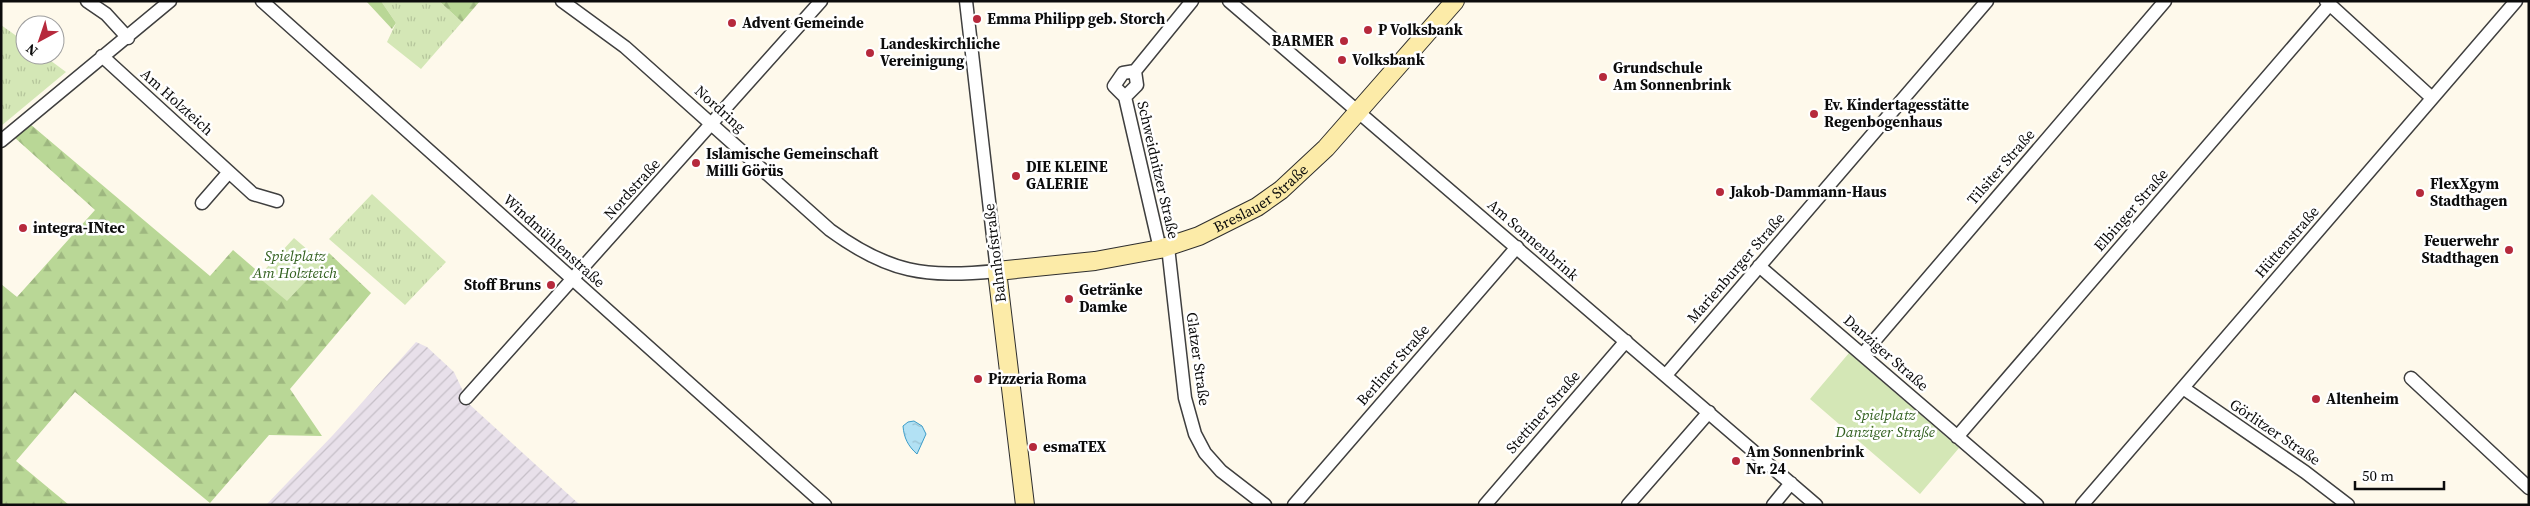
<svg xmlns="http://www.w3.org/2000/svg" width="2530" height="506" font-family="'Source Serif 4',serif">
<defs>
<pattern id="industrial-furrows" width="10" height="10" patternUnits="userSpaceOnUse" patternTransform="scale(1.25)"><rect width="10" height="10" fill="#e8e0ea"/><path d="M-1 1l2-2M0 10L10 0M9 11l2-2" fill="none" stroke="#c6bfc8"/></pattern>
<pattern id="grass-tufts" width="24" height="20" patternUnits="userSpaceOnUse" patternTransform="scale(1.25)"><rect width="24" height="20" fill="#d4e7b6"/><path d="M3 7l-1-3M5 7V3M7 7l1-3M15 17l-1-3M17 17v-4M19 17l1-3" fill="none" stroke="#b5c59b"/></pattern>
<pattern id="forest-firs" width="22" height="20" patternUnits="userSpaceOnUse" patternTransform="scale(1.25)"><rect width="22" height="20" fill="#b9d796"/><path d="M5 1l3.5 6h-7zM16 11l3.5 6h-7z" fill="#9eb780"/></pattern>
<pattern id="water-ripples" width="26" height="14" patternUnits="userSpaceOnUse" patternTransform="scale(1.25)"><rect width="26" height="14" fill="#b2e1f4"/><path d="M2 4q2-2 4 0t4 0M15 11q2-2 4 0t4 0" fill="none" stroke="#98c0d0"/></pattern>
</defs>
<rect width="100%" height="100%" fill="#fef9eb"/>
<path fill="url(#industrial-furrows)" d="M416,342L427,347L454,372L469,404L580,505H266L333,435Z"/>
<path fill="url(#grass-tufts)" d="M381,1H439L462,22L421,69L387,42L396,23Z
M1,25L25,42V55H43L66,72L1,126Z
M372,194L446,262L405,305L329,239Z"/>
<path fill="url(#forest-firs)" d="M366,1H381L396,23L392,29Z
M439,1H480L462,22Z
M30,124L210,276L233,250L288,297L329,253L371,293L290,389L322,436L269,435L210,503L75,392L16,461L69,505H1V284L17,297L95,210L14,137Z"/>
<path fill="#d4e7b6" d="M294,238L323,263L287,301L258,277Z
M1849,353L1959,448L1920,494L1810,399Z"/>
<path fill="url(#water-ripples)" stroke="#3b9cc8" d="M914,421L922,426L926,434L917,454C908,446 904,438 903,426L908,422Z"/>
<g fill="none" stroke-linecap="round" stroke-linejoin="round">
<defs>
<path id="minor" d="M87,1L106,14L128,38
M262,1L825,505
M562,1L625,47L830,230C889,273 925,278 997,271L966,1
M1229,1L1816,505
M2326,1L2432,98
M102,56L253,194L277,201
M1125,97L1114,86L1123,73L1135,71
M1,141L170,1
M202,203L229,172
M1168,247L1185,398L1195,434L1205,453L1221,471L1265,505
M1160,249L1125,97L1137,85L1135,71L1192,1
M1759,266L2037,505
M1863,354L2165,1
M1666,375L1987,1
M2411,378L2529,488
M2183,388L2305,472L2348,505
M466,398L821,1
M1957,437L2330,4
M1294,505L1517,247
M1485,505L1626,341
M1628,505L1709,412
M1773,505L1791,483
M2082,505L2516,1"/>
<g id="secondary">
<path id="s1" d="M1025,505L997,271L1095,261L1160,249L1199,236L1257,207L1281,190L1326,148L1455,1"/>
</g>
</defs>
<use href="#minor" stroke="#3f3f3f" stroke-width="15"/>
<use href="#secondary" stroke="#2e2e2e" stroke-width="20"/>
<use href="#minor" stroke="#fff" stroke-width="12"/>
<use href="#secondary" stroke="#fceba8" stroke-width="18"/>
</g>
<g fill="#b6293c" stroke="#fff" stroke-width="2">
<circle cx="977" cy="19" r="5"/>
<circle cx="732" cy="23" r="5"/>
<circle cx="1368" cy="30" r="5"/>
<circle cx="1344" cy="41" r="5"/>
<circle cx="870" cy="53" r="5"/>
<circle cx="1342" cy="60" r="5"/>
<circle cx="1603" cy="77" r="5"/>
<circle cx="1814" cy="114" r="5"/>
<circle cx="696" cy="163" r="5"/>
<circle cx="1016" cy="176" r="5"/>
<circle cx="1720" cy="192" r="5"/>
<circle cx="2420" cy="193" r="5"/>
<circle cx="23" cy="228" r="5"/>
<circle cx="2509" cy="250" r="5"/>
<circle cx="551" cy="285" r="5"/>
<circle cx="1069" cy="299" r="5"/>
<circle cx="978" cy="379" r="5"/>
<circle cx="2316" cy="399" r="5"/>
<circle cx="1033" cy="447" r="5"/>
<circle cx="1736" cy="461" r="5"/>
</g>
<g text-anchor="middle" stroke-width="5" stroke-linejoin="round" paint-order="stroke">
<g font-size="15" font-weight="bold" fill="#0c0c0c" stroke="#fff" text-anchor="start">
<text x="987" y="24">Emma Philipp geb. Storch</text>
<text x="742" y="28">Advent Gemeinde</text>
<text x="1378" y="35">P Volksbank</text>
<text x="1334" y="46" text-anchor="end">BARMER</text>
<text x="880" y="49">Landeskirchliche<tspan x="880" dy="17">Vereinigung</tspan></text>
<text x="1352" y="65">Volksbank</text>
<text x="1613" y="73">Grundschule<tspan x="1613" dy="17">Am Sonnenbrink</tspan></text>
<text x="1824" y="110">Ev. Kindertagesstätte<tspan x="1824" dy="17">Regenbogenhaus</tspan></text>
<text x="706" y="159">Islamische Gemeinschaft<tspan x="706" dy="17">Milli Görüs</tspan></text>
<text x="1026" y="172">DIE KLEINE<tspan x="1026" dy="17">GALERIE</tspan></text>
<text x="2430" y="189">FlexXgym<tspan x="2430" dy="17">Stadthagen</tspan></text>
<text x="1730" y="197">Jakob-Dammann-Haus</text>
<text x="33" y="233">integra-INtec</text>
<text x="2499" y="246" text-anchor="end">Feuerwehr<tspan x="2499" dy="17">Stadthagen</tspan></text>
<text x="541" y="290" text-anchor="end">Stoff Bruns</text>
<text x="1079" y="295">Getränke<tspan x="1079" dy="17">Damke</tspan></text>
<text x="988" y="384">Pizzeria Roma</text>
<text x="2326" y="404">Altenheim</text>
<text x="1043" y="452">esmaTEX</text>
<text x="1746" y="457">Am Sonnenbrink<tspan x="1746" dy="17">Nr. 24</tspan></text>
</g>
<g font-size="15" fill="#0c0c0c" stroke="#fff">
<text transform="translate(177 102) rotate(42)" y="5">Am Holzteich</text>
<text transform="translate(720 109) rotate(42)" y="5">Nordring</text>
<text transform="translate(2001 167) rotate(-49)" y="5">Tilsiter Straße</text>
<text transform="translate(1158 170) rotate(77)" y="5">Schweidnitzer Straße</text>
<text transform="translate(632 189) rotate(-48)" y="5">Nordstraße</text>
<text dy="5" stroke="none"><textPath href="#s1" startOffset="514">Breslauer Straße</textPath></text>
<text transform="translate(2131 210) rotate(-49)" y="5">Elbinger Straße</text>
<text transform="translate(1533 240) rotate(41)" y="5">Am Sonnenbrink</text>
<text transform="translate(554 241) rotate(42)" y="5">Windmühlenstraße</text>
<text transform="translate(2287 242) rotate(-49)" y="5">Hüttenstraße</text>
<text transform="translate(995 253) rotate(-97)" y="5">Bahnhofstraße</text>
<text transform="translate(1736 268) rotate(-49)" y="5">Marienburger Straße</text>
<text transform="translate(1886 353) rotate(41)" y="5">Danziger Straße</text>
<text transform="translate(1198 359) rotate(82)" y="5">Glatzer Straße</text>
<text transform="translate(1393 365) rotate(-49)" y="5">Berliner Straße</text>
<text transform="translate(1543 412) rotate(-49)" y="5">Stettiner Straße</text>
<text transform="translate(2275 432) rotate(34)" y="5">Görlitzer Straße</text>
</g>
<g font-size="15" font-style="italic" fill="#32601f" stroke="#fff">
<text x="295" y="261">Spielplatz<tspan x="295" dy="17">Am Holzteich</tspan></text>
<text x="1885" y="420">Spielplatz<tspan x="1885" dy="17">Danziger Straße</tspan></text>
</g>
</g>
<rect width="2530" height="506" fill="none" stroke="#0c0c0c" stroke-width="5"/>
<g transform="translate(40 40) rotate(220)"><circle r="24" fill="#ffffff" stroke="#9e9e9e"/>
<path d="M0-4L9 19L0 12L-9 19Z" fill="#b6293c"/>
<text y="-8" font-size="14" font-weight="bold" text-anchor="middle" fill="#0c0c0c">N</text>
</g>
<path d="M2355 481v8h89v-8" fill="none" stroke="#0c0c0c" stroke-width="2.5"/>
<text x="2362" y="481" font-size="15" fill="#0c0c0c" stroke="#ffffff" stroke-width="4" paint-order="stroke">50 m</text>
</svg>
